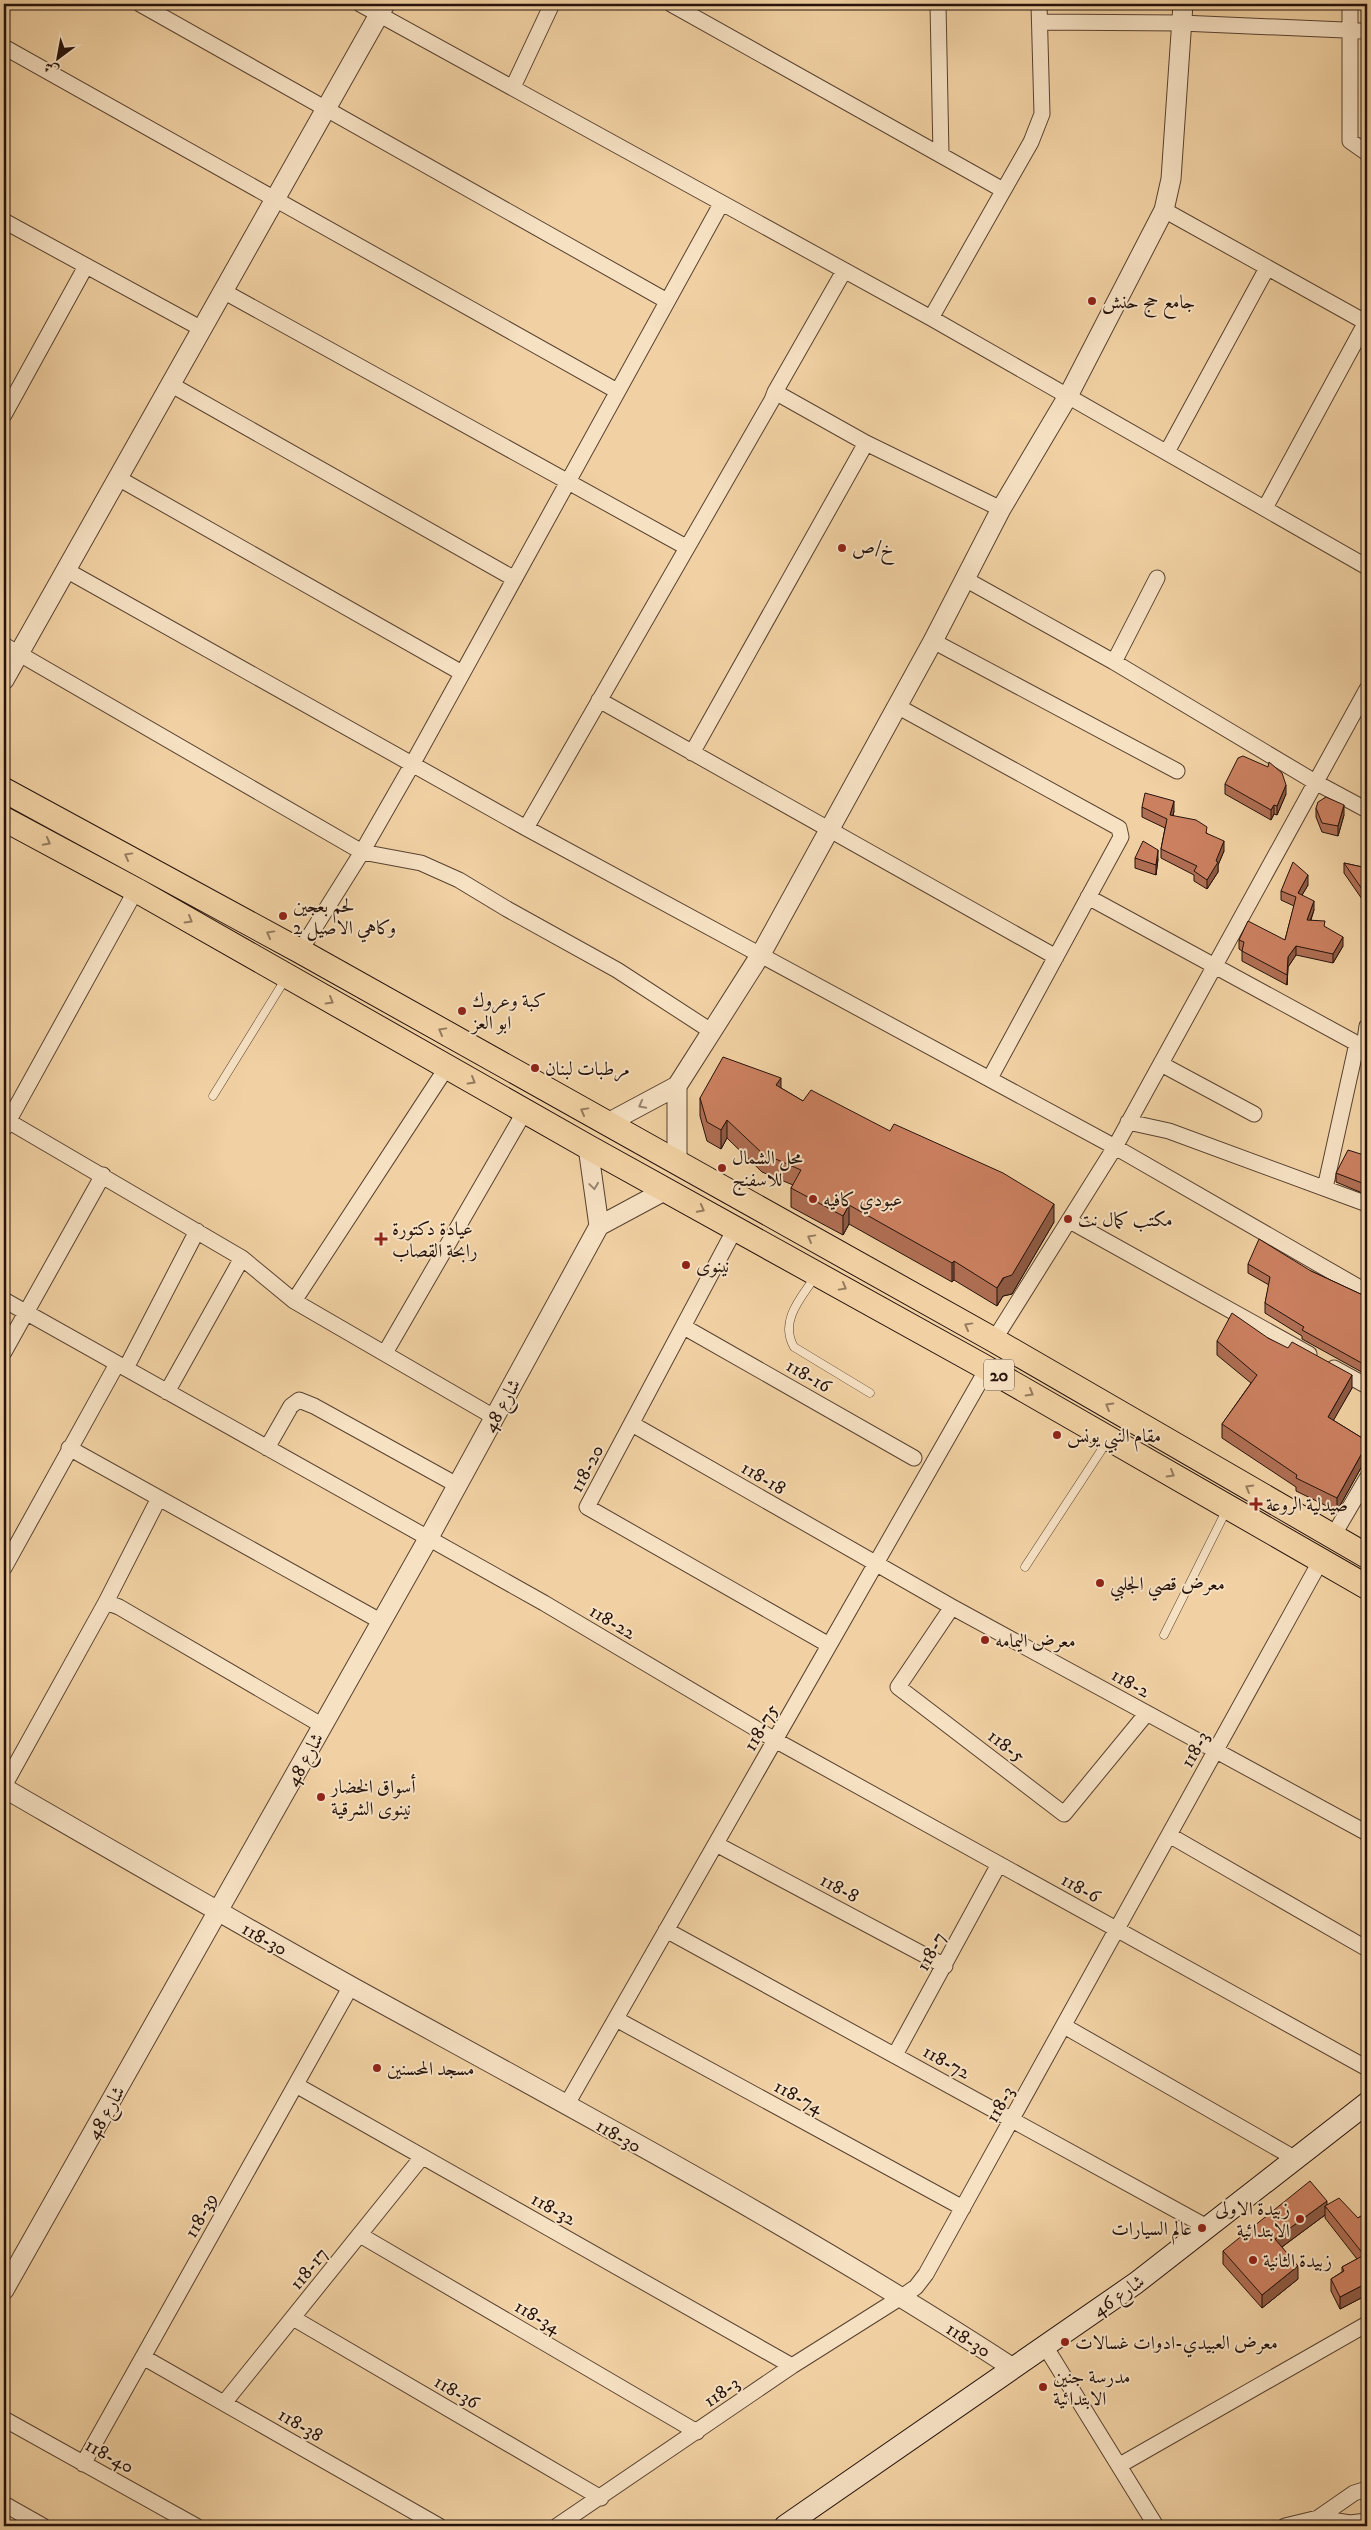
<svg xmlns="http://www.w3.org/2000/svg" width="1371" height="2530" font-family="'IM FELL DW Pica',Amiri,serif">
<rect width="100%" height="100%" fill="#f1d1a3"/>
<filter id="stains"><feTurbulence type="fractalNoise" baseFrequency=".004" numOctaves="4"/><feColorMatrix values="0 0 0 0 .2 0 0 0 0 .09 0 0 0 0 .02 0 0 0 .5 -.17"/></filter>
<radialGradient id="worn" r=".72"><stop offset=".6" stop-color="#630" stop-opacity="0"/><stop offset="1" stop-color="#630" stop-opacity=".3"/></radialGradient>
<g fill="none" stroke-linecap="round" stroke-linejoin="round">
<defs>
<path id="service" d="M213,1096L286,978
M815,1277C801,1298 779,1321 794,1347L870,1393
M1025,1567L1108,1440
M1164,1635L1227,1509"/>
<path id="minor" d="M140,4L667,301
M360,4L931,318L1367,567
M671,4L1003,190
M938,4L941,155
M1350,4V141L1367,153
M1040,22L1181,23L1367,31
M4,47L617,391
M513,87L552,4
M1164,210L1367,323
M4,221L202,329
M223,291L686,547
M931,318L1031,142L1042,114L1039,4
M170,384L513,578
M775,392L866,443L1001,509
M4,415L86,266
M1167,452L1267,268
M118,478L462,673
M1265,508L1366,322
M66,570L526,828L1115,1147L1367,1292
M965,579L1114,662L1315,782L1367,810
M933,641L1177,771
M4,645L362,852L421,863L459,880L507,909L617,970L711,1031
M1114,662L1157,578
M599,700L1056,957
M897,706L1119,828L1121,837L990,1078
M692,753L866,443
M526,828L772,400L775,392L844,271
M1088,897L1367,1049
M300,951L362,852L413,763L721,204
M1364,1047L1367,1026
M1161,1064L1254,1114
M8,1121L242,1258L294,1301L494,1417
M1128,1122L1169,1131L1367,1204
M4,1129L136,890
M1325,1188L1357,1043
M1070,1221L1309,1354
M736,1227L587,1507L829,1645
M4,1300L544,1603L775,1740L1367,2068
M294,1301L447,1067
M684,1327L914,1458
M994,1340L1115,1147L1367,689
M4,1352L103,1175
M385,1353L525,1111
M126,1368L197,1231
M1334,1368L1367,1386
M167,1392L242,1258
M632,1424L952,1607L1367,1833
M69,1448L382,1622
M267,1448L291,1406L299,1400L314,1406L457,1485
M1333,1536L1367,1478
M4,1568L117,1364
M106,1602L119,1607L323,1726
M952,1607L898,1687L1064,1814L1147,1713
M4,1786L106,1602L159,1498
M1169,1835L1367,1949
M716,1844L945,1966
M666,1930L1207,2227
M616,2019L963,2208
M1064,2026L1296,2159
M895,2055L999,1864
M296,2085L792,2366
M567,2104L987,1369
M360,2235L697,2432
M293,2318L601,2498
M1045,2346L1156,2526
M143,2357L439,2526
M224,2403L422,2157
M4,2419L196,2526
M83,2464L351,1986
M1120,2465L1367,2324
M4,2504L43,2526
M1318,2518L1350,2523L1367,2521
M557,2526L792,2366L903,2296L916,2287L926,2274L1321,1560
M1285,2526L1318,2518L1354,2493L1367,2489"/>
<path id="tertiary" d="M4,680L385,4
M606,1124L677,1086L761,954L933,641L1001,509L1068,396L1164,210L1171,179L1183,4
M588,1147L599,1226
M677,1163V1086
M599,1226L666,1190
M4,1788C120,1855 237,1923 354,1988C576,2110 801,2230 1013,2368
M4,2290L428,1539L599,1226"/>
<path id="secondary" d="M785,2526L1136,2283L1367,2103"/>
<path id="primary" d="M4,790L300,951L994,1340L1367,1556
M4,819L136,890L588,1147L981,1365L1367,1587"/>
</defs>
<use href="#service" stroke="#584231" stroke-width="9"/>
<use href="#minor" stroke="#584231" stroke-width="17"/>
<use href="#tertiary" stroke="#584231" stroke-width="21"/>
<use href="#secondary" stroke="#25120b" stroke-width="23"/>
<use href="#primary" stroke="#25120b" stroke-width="26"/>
<use href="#service" stroke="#f6e1c3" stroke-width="8"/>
<use href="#minor" stroke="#f6e1c3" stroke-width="15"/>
<use href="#tertiary" stroke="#f6e1c3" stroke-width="19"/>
<use href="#secondary" stroke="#f6e1c3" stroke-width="21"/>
<use href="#primary" stroke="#f1d1a3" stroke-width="24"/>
</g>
<path fill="#af6e53" stroke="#25120b" d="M1367,748V767L1362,765V755Z
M1225,784L1286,794L1277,815L1274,814L1271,820L1225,794Z
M1142,807L1174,811L1173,816L1207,833L1224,851L1218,865V872L1207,889L1194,881V875L1161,858V849L1165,828L1142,817Z
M1316,808L1344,815L1338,836L1322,832L1316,817Z
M1135,858L1158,859L1156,875L1135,868Z
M1344,863L1367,868V900L1362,899L1344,873Z
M1308,885L1302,895L1314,910L1311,920L1325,927L1343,946L1333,963L1296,955L1288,967L1287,985L1242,961V951L1239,949V940H1285L1294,906L1281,900V891Z
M781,1088L803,1101L1054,1222L1012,1294L1003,1296L997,1306L954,1280L952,1282L849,1224L843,1235L791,1207V1188L793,1185L762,1172L727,1138L721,1149L707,1141L700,1116V1098Z
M1367,1156V1195L1336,1182V1173Z
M1367,1224V1261H1362V1251Z
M1248,1264L1311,1271L1367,1297V1375L1302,1339V1336L1265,1313V1303L1269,1285L1248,1273Z
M1268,1338L1352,1388L1333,1420L1367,1441V1457L1337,1511L1296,1491V1487L1222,1438V1424L1251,1383L1217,1355V1341Z
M1367,1507V1525L1365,1524V1510Z
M1327,2205L1358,2218L1367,2212V2295L1340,2309L1331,2291V2279L1342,2272V2267L1357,2259L1325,2218V2215L1282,2247L1298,2279L1262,2308L1223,2264V2251Z"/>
<path fill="#8e5a43" stroke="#25120b" d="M1286,785V794L1277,815V806Z
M1174,801V811L1170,825V815Z
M1274,805V814L1271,820V810Z
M1344,805V815L1338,836V826Z
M1224,841V851L1218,865V872L1207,889V880Z
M1158,850V859L1156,875V865Z
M1308,875V885L1298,902V893Z
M1314,901V910L1307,929V920Z
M1343,937V946L1333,963V954Z
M1296,946V955L1288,967L1287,985L1288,957Z
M781,1078V1096L776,1085Z
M727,1120V1138L721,1149V1130Z
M1054,1204V1222L1012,1294L1003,1296L997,1306V1288Z
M849,1205V1224L843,1235V1216Z
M954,1261V1280L952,1282V1263Z
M1352,1375V1388L1328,1430V1417Z
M1367,1444V1457L1337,1511V1498Z
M1327,2201V2209L1325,2206V2215L1275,2252V2239Z
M1298,2266V2279L1262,2308V2295Z
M1367,2283V2295L1340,2309V2297Z"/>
<path fill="#cb8060" stroke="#25120b" d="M1367,748V758L1362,755Z
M1243,756L1268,767L1269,762L1282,773L1286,785L1277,806L1274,805L1271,810L1225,784L1238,758Z
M1145,793L1174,801L1170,815L1196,820L1207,827L1206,833L1224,841L1216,861L1218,862L1207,880L1194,871L1197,866L1161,849L1167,819L1142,807Z
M1326,797L1344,805L1338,826L1322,823L1316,808L1318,802Z
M1143,841L1158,850L1156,865L1135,858Z
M1293,862L1308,875L1298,893L1314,901L1307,920L1325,921L1324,926L1343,937L1333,954L1296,946L1288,957L1287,975L1242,951L1244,942L1239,940L1248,921L1285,940L1296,897L1281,891Z
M1344,863L1367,868V890L1362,889Z
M723,1057L781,1078L776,1085L803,1101L811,1090L890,1131L894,1124L1003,1173L1054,1204L1012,1275L1003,1278L997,1288L954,1261L952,1263L849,1205L843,1216L791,1188L801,1170L762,1153L727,1120L721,1130L707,1122L700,1098Z
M1348,1150L1367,1156V1185L1336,1173Z
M1363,1223L1367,1224V1252L1362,1251Z
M1259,1239L1311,1271L1367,1297V1366L1302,1330L1304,1327L1265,1303L1270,1277L1248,1264Z
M1232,1313L1268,1338L1288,1348L1292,1342L1352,1375L1328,1417L1367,1441V1444L1337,1498L1296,1478L1297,1475L1222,1424L1257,1375L1217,1341Z
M1310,2181L1327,2201L1275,2239L1298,2266L1262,2295L1223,2251Z
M1339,2198L1358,2218L1367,2212V2283L1340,2297L1331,2279L1344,2271L1342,2267L1364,2255L1325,2206Z"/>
<defs><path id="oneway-chevron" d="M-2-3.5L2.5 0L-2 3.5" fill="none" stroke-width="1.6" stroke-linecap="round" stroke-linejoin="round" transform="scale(1.25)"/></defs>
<g stroke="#957b5f">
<use href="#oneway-chevron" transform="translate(47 842) rotate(28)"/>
<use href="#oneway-chevron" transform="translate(128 856) rotate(-151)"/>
<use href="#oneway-chevron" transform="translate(189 920) rotate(30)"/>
<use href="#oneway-chevron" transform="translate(270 934) rotate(-151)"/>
<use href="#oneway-chevron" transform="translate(330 1001) rotate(30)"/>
<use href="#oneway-chevron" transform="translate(442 1031) rotate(-151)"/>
<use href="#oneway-chevron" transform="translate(472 1081) rotate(30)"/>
<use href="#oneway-chevron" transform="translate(584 1111) rotate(-151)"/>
<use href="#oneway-chevron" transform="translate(701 1209) rotate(28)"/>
<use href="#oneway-chevron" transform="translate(811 1238) rotate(-151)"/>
<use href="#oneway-chevron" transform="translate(843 1287) rotate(29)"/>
<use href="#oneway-chevron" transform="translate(968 1326) rotate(-151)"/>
<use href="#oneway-chevron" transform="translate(1030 1393) rotate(30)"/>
<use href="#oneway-chevron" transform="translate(1109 1406) rotate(-150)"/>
<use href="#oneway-chevron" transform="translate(1171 1474) rotate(30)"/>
<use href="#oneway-chevron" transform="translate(1249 1488) rotate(-150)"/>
</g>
<g stroke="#988470">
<use href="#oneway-chevron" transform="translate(642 1105) rotate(152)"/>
<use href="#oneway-chevron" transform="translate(594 1186) rotate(82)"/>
</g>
<g fill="#8f2418" stroke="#f6e1c3" stroke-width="2">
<circle cx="1092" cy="301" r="5"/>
<circle cx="842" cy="548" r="5"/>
<circle cx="283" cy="916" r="5"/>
<circle cx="462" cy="1011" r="5"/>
<circle cx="535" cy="1068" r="5"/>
<circle cx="722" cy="1168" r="5"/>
<circle cx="813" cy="1199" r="5"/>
<circle cx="1068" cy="1219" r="5"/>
<path d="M378.5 1231.5h5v5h5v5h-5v5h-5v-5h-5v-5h5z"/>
<circle cx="686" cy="1265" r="5"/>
<circle cx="1057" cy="1435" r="5"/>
<path d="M1253.5 1496.5h5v5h5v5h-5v5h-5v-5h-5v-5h5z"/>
<circle cx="1100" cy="1583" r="5"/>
<circle cx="985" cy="1640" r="5"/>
<circle cx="321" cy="1797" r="5"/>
<circle cx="377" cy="2068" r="5"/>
<circle cx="1300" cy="2219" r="5"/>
<circle cx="1202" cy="2228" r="5"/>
<circle cx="1253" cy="2260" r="5"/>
<circle cx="1065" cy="2342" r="5"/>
<circle cx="1043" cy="2387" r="5"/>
</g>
<g text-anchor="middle" stroke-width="4" stroke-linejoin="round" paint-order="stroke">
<rect fill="#f6e1c3" stroke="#645042" stroke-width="1" x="984" y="1359.5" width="30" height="31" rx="4"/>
<g font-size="18" font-weight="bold" fill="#25120b">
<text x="999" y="1381">20</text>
</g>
<g font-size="19" fill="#25120b" stroke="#f6e1c3" text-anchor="start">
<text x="1102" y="308">جامع حج حنش</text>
<text x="852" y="555">خ/ص</text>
<text x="293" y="912">لحم بعجين<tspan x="293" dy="22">وكاهي الاصيل 2</tspan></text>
<text x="472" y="1007">كبة وعروك<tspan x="472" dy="22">ابو العز</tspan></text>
<text x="545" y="1075">مرطبات لبنان</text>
<text x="732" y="1164">محل الشمال<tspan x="732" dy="22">للاسفنج</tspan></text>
<text x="823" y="1206">عبودي كافيه</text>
<text x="1078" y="1226">مكتب كمال نت</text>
<text x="392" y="1235">عيادة دكتورة<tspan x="392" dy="22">رابحة القصاب</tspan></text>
<text x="696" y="1272">نينوى</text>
<text x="1067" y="1442">مقام النبي يونس</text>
<text x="1266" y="1511">صيدلية الروعة</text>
<text x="1110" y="1590">معرض قصي الجلبي</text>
<text x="995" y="1647">معرض اليمامه</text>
<text x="331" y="1793">أسواق الخضار<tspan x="331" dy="22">نينوى الشرقية</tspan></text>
<text x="387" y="2075">مسجد المحسنين</text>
<text x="1290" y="2215" text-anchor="end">زبيدة الاولى<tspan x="1290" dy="22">الابتدائية</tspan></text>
<text x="1192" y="2235" text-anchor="end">عالم السيارات</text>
<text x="1263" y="2267">زبيدة الثانية</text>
<text x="1075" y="2349">معرض العبيدي-ادوات غسالات</text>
<text x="1053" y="2383">مدرسة جنين<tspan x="1053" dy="22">الابتدائية</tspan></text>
</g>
<g font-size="19" fill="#25120b" stroke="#f6e1c3">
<text transform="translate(809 1375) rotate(30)" y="7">118-16</text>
<text transform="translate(501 1405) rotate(-61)" y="7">شارع 48</text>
<text transform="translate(586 1468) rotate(-62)" y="7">118-20</text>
<text transform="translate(764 1477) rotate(30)" y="7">118-18</text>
<text transform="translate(613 1621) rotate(31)" y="7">118-22</text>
<text transform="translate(1131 1682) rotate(29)" y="7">118-2</text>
<text transform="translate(760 1727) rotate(-60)" y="7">118-75</text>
<text transform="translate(1007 1745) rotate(37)" y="7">118-5</text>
<text transform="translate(1194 1749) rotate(-61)" y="7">118-3</text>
<text transform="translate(304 1759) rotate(-61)" y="7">شارع 48</text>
<text transform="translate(840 1887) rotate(28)" y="7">118-8</text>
<text transform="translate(1081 1887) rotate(29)" y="7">118-6</text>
<text transform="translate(265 1938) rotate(29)" y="7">118-30</text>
<text transform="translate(930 1951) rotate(-62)" y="7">118-7</text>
<text transform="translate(947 2061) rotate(29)" y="7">118-72</text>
<text transform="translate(799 2096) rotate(28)" y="7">118-74</text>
<text transform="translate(999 2104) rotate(-61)" y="7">118-3</text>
<text transform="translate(105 2112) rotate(-60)" y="7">شارع 48</text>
<text transform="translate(619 2135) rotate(30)" y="7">118-30</text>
<text transform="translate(554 2208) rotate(29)" y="7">118-32</text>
<text transform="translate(200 2215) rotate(-61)" y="7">118-39</text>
<text transform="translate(308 2268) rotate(-51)" y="7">118-17</text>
<text transform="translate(1118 2295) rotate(-35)" y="7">شارع 46</text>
<text transform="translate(538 2316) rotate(30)" y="7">118-34</text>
<text transform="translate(969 2339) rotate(33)" y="7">118-30</text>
<text transform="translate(457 2391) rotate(30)" y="7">118-36</text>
<text transform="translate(721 2391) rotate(-35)" y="7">118-3</text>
<text transform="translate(301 2424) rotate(30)" y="7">118-38</text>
<text transform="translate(110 2455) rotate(29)" y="7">118-40</text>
</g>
</g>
<rect width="1371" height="2530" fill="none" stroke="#f1d1a3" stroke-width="20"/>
<rect x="5" y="5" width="1361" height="2520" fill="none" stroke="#25120b" stroke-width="2.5"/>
<rect x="10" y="10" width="1351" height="2510" fill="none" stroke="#25120b"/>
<g transform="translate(58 58) rotate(212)" stroke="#f6e1c3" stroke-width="4" paint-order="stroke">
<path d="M0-4L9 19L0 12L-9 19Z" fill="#25120b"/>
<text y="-8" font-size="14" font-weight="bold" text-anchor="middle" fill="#25120b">ش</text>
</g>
<rect width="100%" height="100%" filter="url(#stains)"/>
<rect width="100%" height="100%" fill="url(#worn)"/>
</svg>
